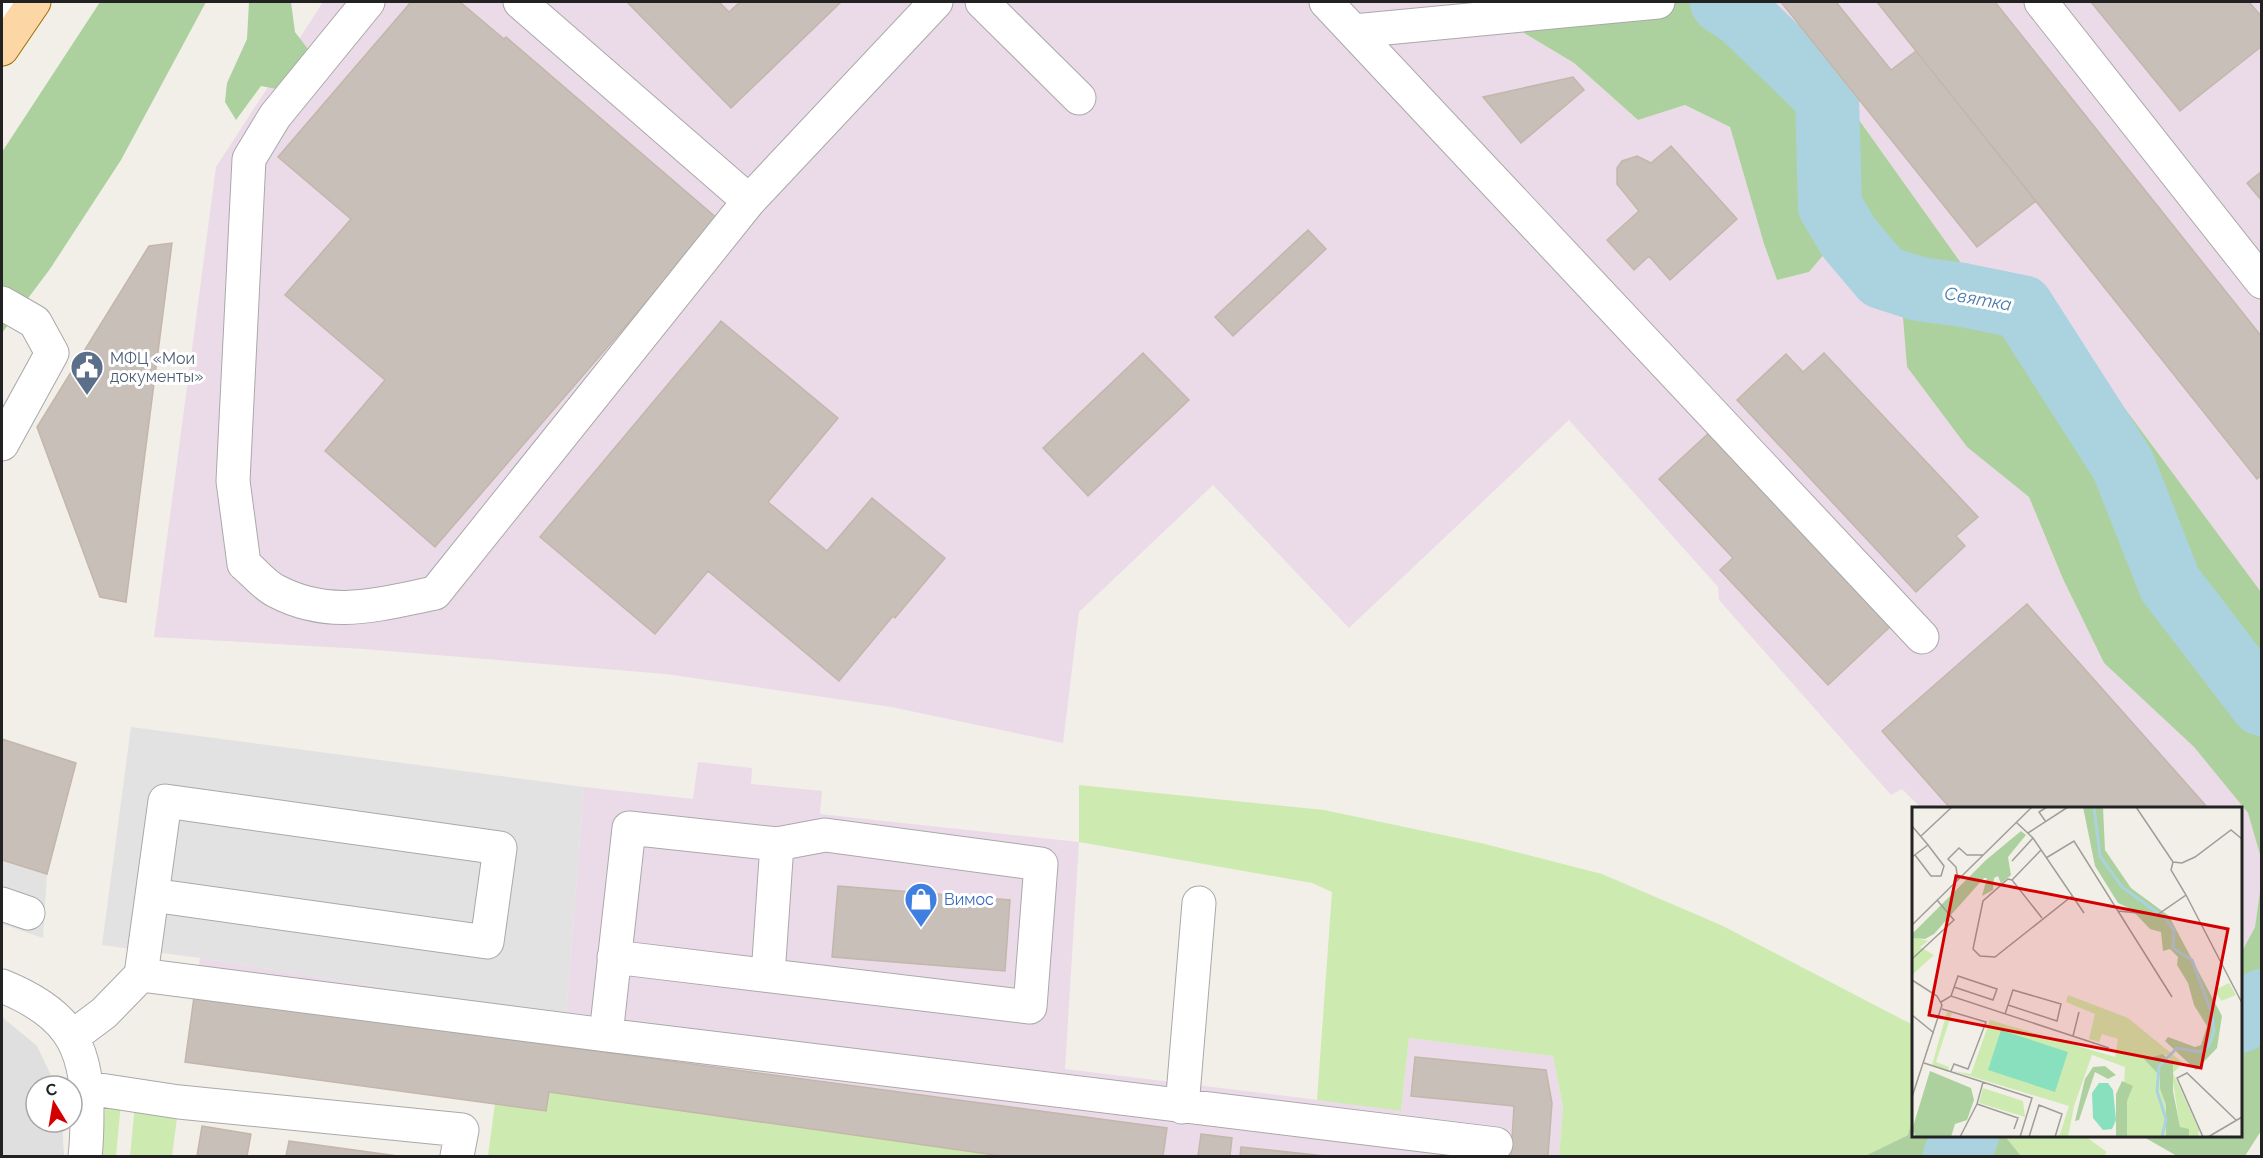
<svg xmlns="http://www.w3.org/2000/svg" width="2263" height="1158" font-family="Raleway,sans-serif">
<rect width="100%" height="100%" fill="#f2efe9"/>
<path fill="#e0dfdf" d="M2,1017L37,1046L56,1086H36V1122H62L64,1156H2Z"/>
<path fill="#ebdbe8" d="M323,2H1472L1574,63L1638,120L1685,105L1730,127L1764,244L1777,280L1809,272L1826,252L1903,306L1907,367L1967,447L2029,497L2063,579L2104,663L2194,747L2248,813L2261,858V884L2255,927L2241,953L2240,808H1921L1902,789L1891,795L1719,600L1718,587L1569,420L1349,628L1213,485L1079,612L1063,743L891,707L666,674L364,649L154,637L216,167Z
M1775,2H2261V592L2043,298L1961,263Z
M698,762L752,768L751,784L822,791L820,814L1079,842L1065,1069L1401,1110L1409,1038L1553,1056L1563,1108L1559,1156H1002L549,1092L546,1111L194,997L200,958L566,1017L584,787L693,799Z"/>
<path fill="#cdebb0" d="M1079,785L1324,810L1481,843L1602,874L1723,926L1913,1025V1115L1908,1135L1865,1156H1559L1563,1108L1553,1056L1409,1038L1401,1111L1317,1100L1332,892L1312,883L1079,842Z
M549,1092L1002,1156H488L495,1103Z
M121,1103L116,1156H99L106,1104Z
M135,1104L178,1110L172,1156H130Z
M2005,1136H2085L2107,1152L2104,1156H2021Z"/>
<path fill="#add19e" d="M100,2H206L121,160L50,269L2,333V152Z
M249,2H291L295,32L314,57L287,91L261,86L236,120L225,102L227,83L247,39Z
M1472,2H1775L1961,263L2043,298L2261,592V858L2248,813L2194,747L2104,663L2063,579L2029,497L1967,447L1907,367L1902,305L1826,252L1809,272L1777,280L1764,244L1730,127L1685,105L1638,120L1574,63Z
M2261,884V1131L2245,1156H2177L2142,1136H2240L2241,953L2255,927Z
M1913,1115L1914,1136H2005L2021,1156H1865L1908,1135Z"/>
<path fill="#e2e2e2" d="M131,727L584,787L566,1017L200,958L102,945Z
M2,860L47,874L43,938L2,924Z"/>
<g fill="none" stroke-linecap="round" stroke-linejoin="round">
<path stroke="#aad3df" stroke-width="64" d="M1722,2L1742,15L1827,97L1830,206L1849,238L1882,277L1919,289L1963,295L2022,307L2123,465L2170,584L2262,704
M2240,1021L2262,1001
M1955,1156L1967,1136"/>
</g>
<path fill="#c7bfb8" stroke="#c4b6ab" stroke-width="1.5" d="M411,2H460L504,39L506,37L718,219L435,547L325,451L385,380L285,295L351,219L278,157Z
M627,2H719L729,12L740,2H841L731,108Z
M1781,2H1836L1891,70L1916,51L2036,201L1977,247Z
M1877,2H1995L2262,337V475L2257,479Z
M2091,2H2249L2262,17V46L2180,111Z
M1573,77L1584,90L1521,143L1483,97Z
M1671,146L1737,219L1670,280L1649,256L1634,270L1607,240L1639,211L1617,184V168L1622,161L1637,156L1651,163Z
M2262,171V201L2247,183Z
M1308,230L1326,249L1233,336L1215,317Z
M172,243L126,602L100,597L37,427L149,246Z
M721,321L838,418L768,502L827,551L872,498L945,558L895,618L893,616L839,681L708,571L655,634L540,537Z
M1143,353L1189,400L1088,496L1043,448Z
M1824,353L1978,517L1956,536L1965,546L1916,592L1737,400L1786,354L1803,372Z
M1711,431L1892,625L1828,685L1720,570L1733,558L1659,479Z
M2027,604L2208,808H1950L1882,731Z
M2,739L76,763L47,874L2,860Z
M838,886L1010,900L1005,971L832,957Z
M194,997L1167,1128L1163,1156H1002L549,1092L546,1111L185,1062Z
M1415,1057L1546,1070L1552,1103L1548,1156H1511L1514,1106L1411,1096Z
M202,1126L251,1134L247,1156H197Z
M1201,1134L1232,1138L1230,1156H1198Z
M289,1141L398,1156H286Z
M1241,1147L1325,1156H1240Z"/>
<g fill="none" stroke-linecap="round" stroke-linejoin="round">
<defs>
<path id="minor" d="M7,2L17,26
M368,2L275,116L249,159L233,481L244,564C254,572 264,585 276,591C331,620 379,604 435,593L749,201L936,2
M520,2L749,201
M982,2L1079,98
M1326,2L1922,637
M2041,2L2262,282
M1354,31L1658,2
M2,303L35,322L52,353L2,444
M2,904L28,913
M141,975L165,801L500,848L487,942L152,895
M768,975L777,844
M2,986C64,1011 88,1042 87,1111C87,1126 87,1141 85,1156
M606,1035L629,828L777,844L825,835L1041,864L1030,1007L614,957
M72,1037L104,1013L141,975L606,1035L1496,1144
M87,1088L179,1102L462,1130L457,1156
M1182,1107L1199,903"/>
<path id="major" d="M2,49L34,2"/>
</defs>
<use href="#minor" stroke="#a9a9a9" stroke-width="35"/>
<use href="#major" stroke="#a06b00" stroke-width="35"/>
<use href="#minor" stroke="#fff" stroke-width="33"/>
<use href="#major" stroke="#fcd6a4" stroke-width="33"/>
</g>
<defs>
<symbol id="civic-pin" viewBox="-11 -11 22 30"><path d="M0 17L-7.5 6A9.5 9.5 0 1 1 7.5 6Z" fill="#5c6f8a" stroke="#fff"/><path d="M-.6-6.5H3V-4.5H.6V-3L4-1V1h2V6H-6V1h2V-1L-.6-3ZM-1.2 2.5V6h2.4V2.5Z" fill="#fff"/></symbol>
<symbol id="shop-pin" viewBox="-11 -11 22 30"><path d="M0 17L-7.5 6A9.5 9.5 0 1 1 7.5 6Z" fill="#3f7fe0" stroke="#fff"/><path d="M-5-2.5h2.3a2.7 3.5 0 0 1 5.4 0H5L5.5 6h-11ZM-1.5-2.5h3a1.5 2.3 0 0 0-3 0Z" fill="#fff"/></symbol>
</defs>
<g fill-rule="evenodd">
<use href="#civic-pin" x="68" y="348" width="38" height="52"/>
<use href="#shop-pin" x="902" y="880" width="38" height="52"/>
</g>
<g text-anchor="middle" stroke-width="6" stroke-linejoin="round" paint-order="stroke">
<g font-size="16" fill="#4e5e75" stroke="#fff" text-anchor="start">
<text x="110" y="364">МФЦ «Мои<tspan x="110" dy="18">документы»</tspan></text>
</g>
<g font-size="16" fill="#366cbe" stroke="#fff" text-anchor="start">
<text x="944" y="905">Вимос</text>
</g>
<g font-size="18" font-style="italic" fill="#4a7aab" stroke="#fff">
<text transform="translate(1978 299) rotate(10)" y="6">Святка</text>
</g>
</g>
<g transform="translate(1912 807)">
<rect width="330" height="330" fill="#f2efe9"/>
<path d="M0,130L16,134L8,140L22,148L0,168ZM317,176L324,188L309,194L303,183ZM156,188L216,211L271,256L261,266L287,323L286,330H277L268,320L257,249L251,247L235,251L248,269V282L254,298V330H209L213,260L180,248L162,299L156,330H147L157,299L41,264L59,267L78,213L203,250L206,232L190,227L187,235L177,232L183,207L154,195ZM35,205L40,206L24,255L37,260L36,265L20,258ZM71,281L111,294L113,310L67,296Z" fill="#cdebb0"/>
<path d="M171,0H191L193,43L219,81L257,109L310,209L305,241L284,263L253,234L256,230L283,240L289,238L295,219L282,198L276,176L265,158L266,150L258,142L251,144L249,125L238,122L219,102L206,96L183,59ZM109,24L114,28L96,50L99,68L89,77L86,69L82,71L81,83L70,89L75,71H72L22,127L13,132L1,131L0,127L74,53ZM251,247L261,257V284L268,320L277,322V330H254V298L248,282V269L232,252ZM193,259L204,268L196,272L183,265L167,313L163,314L173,272L181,260ZM18,264L59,281L62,293L55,313L43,317L39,330H4L0,323ZM210,274L221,279L215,294V330H204V287Z" fill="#add19e"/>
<path d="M89,223L156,245L143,285L76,263ZM187,276H196L201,283L204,313L200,322L191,323L181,311L180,286Z" fill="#88e0be"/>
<path fill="none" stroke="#aad3df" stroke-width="3" d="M182,0L188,49L210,80L253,111L262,123L261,141L280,153L300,207L302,224L297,239L288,245L265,241L247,259L245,284L254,312L250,330"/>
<path fill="none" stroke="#9f9d99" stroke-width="1.5" d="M224,0L261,55L270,56L283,50L319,23L330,32M104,15L121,31L172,106M134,15L127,5L135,0M0,19L16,38L0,50M116,26L156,0M9,29L40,0M129,43L100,73L130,111M3,48L19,69H29L32,59L16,38M134,51L162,34L260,190M100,54L121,31M46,73L44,60L36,52L47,41L55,48H71M100,73L96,72L71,94L61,142L68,149L83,150L160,89M274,88L330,196M206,104L245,108L274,88L259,63L261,55M0,118L120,0M0,152L42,113L25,93M0,173L25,189L30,198L0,290M39,189L46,169L85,182L81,193L42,180M29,195L39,189L197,241M30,202L74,215L56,262L42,257L39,264M93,207L101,183L149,197L145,214L96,198M0,208L22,226M161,229L167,205M12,256L120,291L108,330M71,275L65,297L106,311L102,322M48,330L65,297M117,330L127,298L150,307L143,330M291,330L265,271L275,266L324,313M296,330L330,310"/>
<path fill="#d40000" fill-opacity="0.15" stroke="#d40000" stroke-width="3" d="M44,69L316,122L289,261L17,208Z"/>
<rect width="330" height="330" fill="none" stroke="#222" stroke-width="3"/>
</g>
<rect width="2263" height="1158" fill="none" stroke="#222222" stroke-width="6"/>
<g transform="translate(54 1104) rotate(349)"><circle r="28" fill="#ffffff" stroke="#a7a7a7" stroke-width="1.5"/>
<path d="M0-4.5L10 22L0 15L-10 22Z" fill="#d40000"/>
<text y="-9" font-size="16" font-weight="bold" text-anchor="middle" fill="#222222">С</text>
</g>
</svg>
